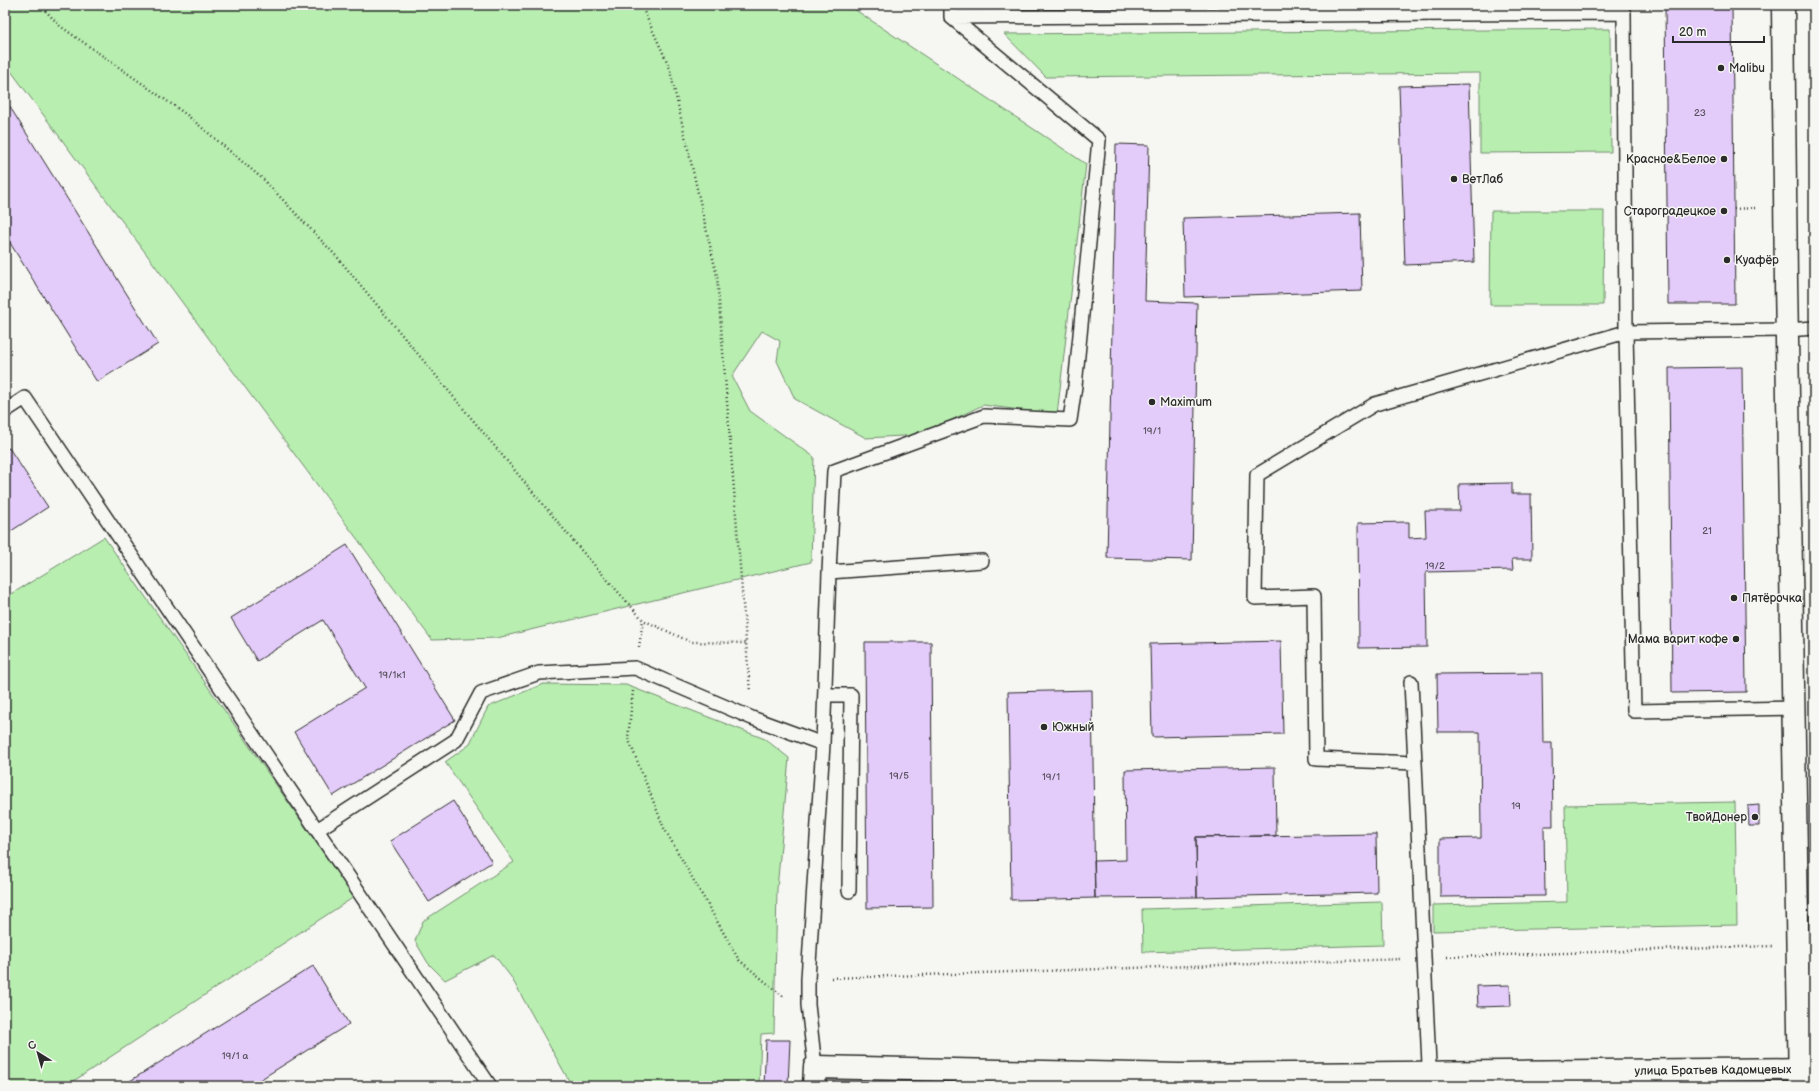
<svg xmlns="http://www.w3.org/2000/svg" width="1819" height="1091" font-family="'Balsamiq Sans',sans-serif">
<rect width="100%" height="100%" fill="#f6f6f2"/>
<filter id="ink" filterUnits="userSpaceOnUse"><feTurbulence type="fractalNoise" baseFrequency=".025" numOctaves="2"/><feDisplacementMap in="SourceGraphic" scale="8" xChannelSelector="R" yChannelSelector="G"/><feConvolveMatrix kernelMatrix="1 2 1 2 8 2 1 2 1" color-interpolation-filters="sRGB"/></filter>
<g filter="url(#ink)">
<path fill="#b8eeb0" stroke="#728c6e" d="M5,5H848L1086,164L1057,415L983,405L920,435L866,438L795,399L777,361L780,341L762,331L732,376L750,411L814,457L811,562L497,638L432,640L5,63Z
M1610,29L1611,152L1480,153V73L1046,77L1004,34Z
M1491,211H1604L1603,305H1490Z
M104,537L354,897L66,1086H5V598Z
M543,684L626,685L765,739L789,758L777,889L774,1033L761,1034L759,1086H572L511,977L494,955L445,980L428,963L415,941L423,921L514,862L445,762L469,745L488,707Z
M1735,802L1737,925L1433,931V905L1567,902L1565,805Z
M1382,902L1383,945L1143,952L1142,909Z"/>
<path fill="#e3cbfa" stroke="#2b2b2b" d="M1665,5H1732L1735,304H1668Z
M1469,84L1474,262L1405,265L1399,86Z
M5,99L158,344L97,382L5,235Z
M1116,144L1149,145L1145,301L1197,303L1192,560L1107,558Z
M1360,213L1362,291L1185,297L1183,218Z
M1742,367L1746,692L1672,693L1669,368Z
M9,448L48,507L5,535V450Z
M1512,483V494H1531L1532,559H1512L1513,570L1426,572L1427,647L1359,648L1358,523L1409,522V538L1426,537L1425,511H1460L1459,484Z
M347,545L455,720L333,796L294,732L365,688L323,620L257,661L231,618Z
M1281,641L1283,734L1152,737L1150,644Z
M865,642H931L933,907L867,908Z
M1542,673L1543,743H1552L1553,826H1544L1545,896L1440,897V839L1481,838L1480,732H1438L1437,674Z
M1092,690L1095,898L1011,900L1008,692Z
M1275,767L1276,836L1196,837L1197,897L1095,898L1094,861L1126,860L1125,770Z
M453,801L492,862L429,902L390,841Z
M1759,805V826H1749L1748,806Z
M1376,834L1377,893L1197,897L1196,837Z
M313,966L349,1024L250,1086H122Z
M1510,985L1511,1006L1478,1007L1477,986Z
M766,1040H790L788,1086H764Z"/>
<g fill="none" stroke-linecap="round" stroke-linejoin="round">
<defs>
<path id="lane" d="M951,5V17L1624,13L1626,332L1634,711L1793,708
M5,411L25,398L490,1086
M829,572L982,561
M1411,682L1415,763
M825,695H851L849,891
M317,830L456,740L481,693L539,673L635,668L752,718L823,744
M815,1067L808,1005V979L823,744L829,572L834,471L984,416L1070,420L1075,386L1099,140L951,17
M977,1071L978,1086
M1430,1086L1415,763L1316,759L1314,596L1255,598L1257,475L1375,404L1626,332L1787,330L1814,328"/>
<g id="street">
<path d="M1783,5L1786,282L1800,1086"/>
<path id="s1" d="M814,1086L815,1067L1180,1075L1814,1069"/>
</g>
</defs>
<use href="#lane" stroke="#2b2b2b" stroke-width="16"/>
<use href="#street" stroke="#2b2b2b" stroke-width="25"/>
<path stroke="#2b2b2b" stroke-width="2.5" stroke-dasharray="1 3" stroke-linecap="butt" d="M40,5L60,26L187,115L264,180L338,258L581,550L643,620L691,642L746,643
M641,5L669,66L717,276L750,692
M915,5L930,10
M1734,209L1755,208
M639,647L643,620
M633,691L628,738L664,828L739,960L785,998
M1447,957L1772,946
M831,978L1402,959"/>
<use href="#lane" stroke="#f6f6f2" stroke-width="13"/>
<use href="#street" stroke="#f6f6f2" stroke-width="22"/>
<path stroke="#2b2b2b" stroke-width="1" d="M1811,5L1814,143"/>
</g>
</g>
<g fill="#2b2b2b" stroke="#f6f6f2" stroke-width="1.5">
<circle cx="1721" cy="68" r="4"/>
<circle cx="1724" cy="159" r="4"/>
<circle cx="1454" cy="179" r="4"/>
<circle cx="1724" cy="211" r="4"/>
<circle cx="1727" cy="260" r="4"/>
<circle cx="1152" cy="402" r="4"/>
<circle cx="1734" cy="598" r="4"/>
<circle cx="1736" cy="639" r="4"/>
<circle cx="1044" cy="727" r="4"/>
<circle cx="1755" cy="817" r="4"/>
</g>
<g text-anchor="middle" stroke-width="3" stroke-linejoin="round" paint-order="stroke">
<g font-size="10" fill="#59535f">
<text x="1700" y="116">23</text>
<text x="1152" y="434">19/1</text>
<text x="1707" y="534">21</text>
<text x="1435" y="569">19/2</text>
<text x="392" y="678">19/1к1</text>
<text x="899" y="779">19/5</text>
<text x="1051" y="780">19/1</text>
<text x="1516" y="809">19</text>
<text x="235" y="1059">19/1 а</text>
</g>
<g font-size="12" fill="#2b2b2b" stroke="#f6f6f2" text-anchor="start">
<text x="1729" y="72">Malibu</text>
<text x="1716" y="163" text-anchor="end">Красное&amp;Белое</text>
<text x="1462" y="183">ВетЛаб</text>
<text x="1716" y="215" text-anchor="end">Староградецкое</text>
<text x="1735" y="264">Куафёр</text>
<text x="1160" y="406">Maximum</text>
<text x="1742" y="602">Пятёрочка</text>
<text x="1728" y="643" text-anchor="end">Мама варит кофе</text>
<text x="1052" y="731">Южный</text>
<text x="1747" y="821" text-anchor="end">ТвойДонер</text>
</g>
<g font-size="12" fill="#2b2b2b" stroke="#f6f6f2">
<text dy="4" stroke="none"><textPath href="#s1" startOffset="917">улица Братьев Кадомцевых</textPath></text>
</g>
</g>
<rect width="1819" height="1091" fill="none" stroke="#f6f6f2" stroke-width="20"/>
<rect x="10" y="10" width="1799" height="1071" fill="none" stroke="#2b2b2b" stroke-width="1.5" filter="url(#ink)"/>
<g transform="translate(38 1053) rotate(323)" stroke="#f6f6f2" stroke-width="3" paint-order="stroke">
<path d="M0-3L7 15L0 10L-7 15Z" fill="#2b2b2b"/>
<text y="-6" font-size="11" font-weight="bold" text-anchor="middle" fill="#2b2b2b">С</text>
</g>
<path d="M1673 36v6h91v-6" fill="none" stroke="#2b2b2b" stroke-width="2"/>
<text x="1679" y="36" font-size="12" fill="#2b2b2b" stroke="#f6f6f2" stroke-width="3" paint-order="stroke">20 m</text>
</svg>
